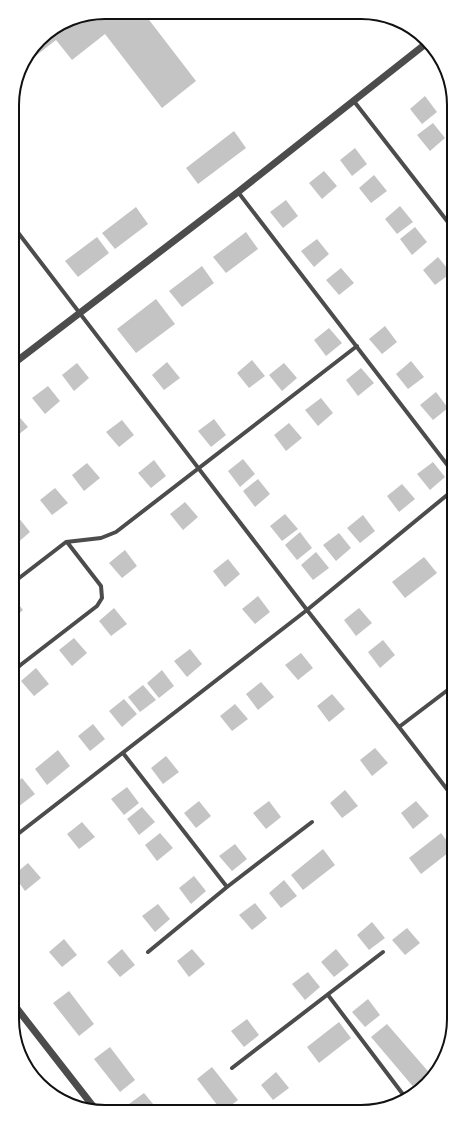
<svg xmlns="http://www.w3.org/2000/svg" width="466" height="1124" font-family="'Alegreya Sans',sans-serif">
<rect width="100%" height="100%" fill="#fff"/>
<path fill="#c4c4c4" d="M105,12H143L196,81L162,108L105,34L72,60L56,40L20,68L22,63L43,35L69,19Z
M425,96L437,112L422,124L410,109Z
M433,123L445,138L430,151L417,135Z
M234,131L246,148L198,184L186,168Z
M355,148L367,164L352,176L340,160Z
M324,171L337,186L322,199L309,183Z
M374,175L387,191L371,203L359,188Z
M286,200L298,216L283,228L270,212Z
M400,206L413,222L397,234L385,219Z
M136,207L148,224L115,249L102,233Z
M415,227L427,242L412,255L400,239Z
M246,232L258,249L226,273L213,257Z
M97,237L109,253L78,277L65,261Z
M317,239L329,254L314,267L301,251Z
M438,257L451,273L435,285L423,270Z
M202,266L214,283L182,307L169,291Z
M341,268L354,283L339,295L326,280Z
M156,299L175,324L136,353L117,329Z
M385,326L397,342L382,354L369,339Z
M329,328L342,343L326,356L314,340Z
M252,360L265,376L249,388L237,373Z
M411,361L424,377L408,389L396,374Z
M167,362L180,378L164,390L152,375Z
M77,363L89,378L74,391L62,375Z
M284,363L297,378L282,391L269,375Z
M361,368L374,383L358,396L346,380Z
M48,386L60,401L45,414L32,398Z
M436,392L448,408L433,420L420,405Z
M321,398L333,413L318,426L305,410Z
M15,412L28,427L13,439V413Z
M214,419L226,435L211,447L198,431Z
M122,420L134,435L119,447L106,432Z
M289,423L302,438L286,451L274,435Z
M243,459L255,474L240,487L228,471Z
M154,460L166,476L151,488L138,473Z
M433,462L445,477L430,490L417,474Z
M87,463L100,478L84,491L72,475Z
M258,479L270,494L255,507L243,491Z
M402,484L415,499L399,512L387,496Z
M55,488L68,503L52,515L40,500Z
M185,502L198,517L183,530L170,514Z
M285,514L298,529L282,541L270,526Z
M363,515L375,531L360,543L347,528Z
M18,517L30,532L15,545L14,543V520Z
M300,532L312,548L297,560L285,545Z
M339,533L351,548L336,561L323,545Z
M125,550L137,566L122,578L109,563Z
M316,552L329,568L313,580L301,565Z
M424,557L437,573L405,598L392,582Z
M228,559L240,574L225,587L213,571Z
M258,596L270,612L255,624L242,609Z
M14,598L23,610L14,618Z
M114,608L127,624L111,636L99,621Z
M359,608L372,623L356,636L344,620Z
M74,638L87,653L72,666L59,650Z
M383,640L395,655L380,668L368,652Z
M190,649L202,664L187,677L174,661Z
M301,653L313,668L298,680L285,665Z
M36,668L49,684L34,696L21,681Z
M162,670L174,686L159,698L147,683Z
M261,682L274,697L258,710L246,694Z
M143,685L156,700L140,712L128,697Z
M332,694L345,709L329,722L317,706Z
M124,699L137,714L122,727L109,711Z
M235,704L248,719L232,731L220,716Z
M93,724L105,739L90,751L78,736Z
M375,748L388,763L372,776L360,760Z
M58,750L70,766L47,785L35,769Z
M166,756L179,772L163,784L151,768Z
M22,778L35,794L14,810V785Z
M127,787L139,803L124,815L111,799Z
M345,790L358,806L342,818L330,803Z
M199,801L211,816L196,828L184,813Z
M269,801L281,817L266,829L253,813Z
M416,801L429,816L413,829L401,813Z
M142,807L155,822L139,835L127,819Z
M82,822L95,837L79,849L67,834Z
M160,833L173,848L157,861L145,845Z
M441,833L453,849L421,874L409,858Z
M235,844L247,859L232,871L219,856Z
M323,849L335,865L303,890L291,875Z
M28,863L41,878L25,891L15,877V874Z
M194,876L206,891L191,904L179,888Z
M284,880L297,896L281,908L269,893Z
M255,903L267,918L252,930L239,915Z
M158,904L170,919L155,932L142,916Z
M372,922L385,938L369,950L357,935Z
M407,928L420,943L405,955L392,940Z
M64,939L77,955L62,967L49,952Z
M122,949L135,965L120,977L107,962Z
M192,949L205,964L189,977L177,961Z
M336,949L349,965L334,977L321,962Z
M308,972L320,987L305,1000L292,984Z
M69,991L94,1024L79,1036L53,1003Z
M368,999L380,1015L365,1027L352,1012Z
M247,1019L259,1035L244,1047L231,1031Z
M339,1022L351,1038L319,1063L307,1047Z
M387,1024L433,1077L431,1080L416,1090L371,1037Z
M110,1047L135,1080L120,1092L94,1059Z
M212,1067L238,1100L225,1110H221L197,1079Z
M276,1072L289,1088L273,1100L261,1085Z
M144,1093L158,1110H133L129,1104Z"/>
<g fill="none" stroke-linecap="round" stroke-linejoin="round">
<path stroke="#4c4c4c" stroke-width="3" d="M14,659L20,666"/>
<path stroke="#4c4c4c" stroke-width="4" d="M353,100L451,226
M238,192L452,471
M13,226L307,610L399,727L453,797
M14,582L66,542L101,538L116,532L357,346
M14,670L97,606L102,598L101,586L67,542
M399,727L453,686
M123,753L227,887L312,822
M14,837L307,610L452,491
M148,952L227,887
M328,995L405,1097
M232,1068L383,952"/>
<path stroke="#4c4c4c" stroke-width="7" d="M13,364L238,192L428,42
M15,1006L96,1110"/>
</g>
<path d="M0 0H466V1124H0ZM105 19H361A86 86 0 0 1 447 105V1019A86 86 0 0 1 361 1105H105A86 86 0 0 1 19 1019V105A86 86 0 0 1 105 19Z" fill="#fff" fill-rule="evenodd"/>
<path fill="none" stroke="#111" stroke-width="2" d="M105 19H361A86 86 0 0 1 447 105V1019A86 86 0 0 1 361 1105H105A86 86 0 0 1 19 1019V105A86 86 0 0 1 105 19Z"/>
</svg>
